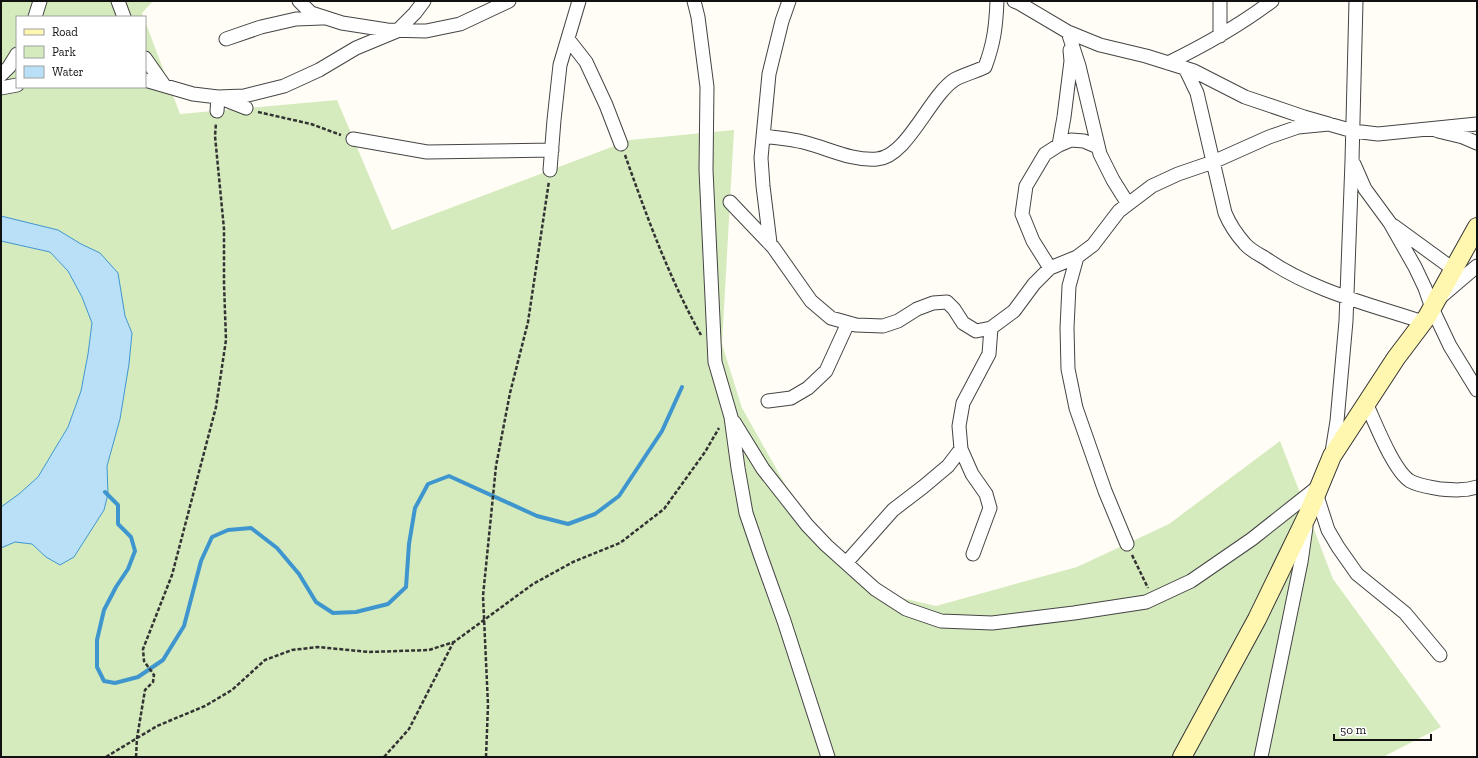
<svg xmlns="http://www.w3.org/2000/svg" width="1478" height="758" font-family="'Zilla Slab',serif">
<rect width="100%" height="100%" fill="#fffdf5"/>
<path fill="#d5ebbd" d="M1,1H153L142,13L143,17H17V87H145V21L180,114L337,100L392,230L630,140L734,130L722,344L742,408L803,516L893,596L936,606L1077,567L1169,524L1280,441L1333,579L1441,727L1383,757H1V548L15,542L32,544L46,557H74L104,510L108,494L107,466L120,419L129,364L132,333L125,316L122,299L100,253L81,244L27,223L1,216Z
M1,241L50,252L68,271L82,297L92,323L88,354L81,391L68,427L38,477L19,494L1,507Z"/>
<path fill="#b9e0f7" stroke="#3f96cf" d="M1,216L58,230L81,244L100,253L118,273L125,316L132,333L129,364L120,419L107,466L108,494L104,510L74,557L60,565L46,557L32,544L15,542L1,548V507L19,494L38,477L68,427L81,391L88,354L92,323L82,297L68,271L50,252L1,241Z"/>
<g fill="none" stroke-linecap="round" stroke-linejoin="round">
<path stroke="#3f96cf" stroke-width="4" d="M105,492L118,505V524L131,537L135,551L128,569L116,587L104,610L97,640V667L104,681L115,683L138,677L163,660L184,626L201,561L212,537L228,530L251,528L277,548L299,574L316,602L333,613L356,612L388,604L406,587L409,544L415,508L428,484L449,476L537,516L568,524L595,514L619,496L662,431L682,387"/>
<defs>
<path id="street" d="M118,1L124,17
M299,1L311,13L342,23L387,30L426,31L460,24L509,1
M694,1L698,17L707,87L706,170L715,362L731,417L738,468L746,513L760,554L784,621L828,757
M1014,1L1019,3L1068,32L1100,45L1146,56L1194,71L1245,97L1304,117L1353,131L1378,134L1477,124
M1220,1V36
M35,17L40,1
M1068,32L1079,66L1100,154L1113,180L1128,204
M226,39L261,27L296,19L322,18
M568,39L586,62L606,105L621,144
M145,58L164,85
M1168,63C1205,45 1239,26 1272,1
M1185,68L1197,93L1225,213C1230,225 1236,234 1245,244C1250,250 1258,254 1265,258C1312,291 1369,304 1423,322
M1,75L9,67L17,54
M145,80L193,94L218,97L244,96L284,86L319,70L356,48L397,31L415,13L424,1
M1,88L17,85
M217,111L218,97L246,108
M1438,131L1463,137L1477,143
M764,136C777,138 790,139 803,142C828,148 851,161 877,159C907,157 929,97 954,80C960,76 977,71 985,67C994,43 996,26 997,1
M353,139L427,152L552,150
M1059,145L1064,117L1071,61L1070,50
M1354,164L1365,189L1390,223L1415,267L1425,288L1432,308L1450,346L1477,390
M550,170L554,120L560,65L579,1
M730,202L773,247L811,301L831,318L856,325L883,326L898,321L917,309L933,303L947,302L954,309L963,323L976,331L991,328L1014,311L1034,284L1050,268L1077,257L1093,245L1119,211L1152,186L1178,174L1213,162L1269,137L1298,127L1329,124
M1394,226L1453,269
M770,243L763,186L761,158L769,74L782,21L789,1
M1077,257L1069,286L1067,328L1068,369L1076,408L1105,491L1127,544
M1050,268L1033,241L1022,214L1026,186L1045,154L1059,145L1071,140L1084,141L1098,147
M1443,295L1477,266
M768,401L791,398L808,388L826,371L848,323
M1366,403C1375,422 1393,470 1410,481C1419,486 1431,487 1440,489C1453,490 1465,491 1477,487
M734,422L763,469L807,525L826,545L875,589L892,600L906,609L941,621L992,623L1074,613L1146,602L1191,581L1252,539L1319,486
M961,449L972,474L986,494L990,508L973,554
M1332,452L1337,421L1346,321L1352,161L1356,1
M1316,493L1328,530L1338,547L1357,574L1405,613L1440,655
M846,563L893,510L923,487L948,466L961,449L959,426L963,403L989,354L991,328
M1261,757L1301,562L1306,527"/>
<path id="secondary" d="M1182,757L1257,619L1308,514L1332,456L1396,358L1427,317L1477,227"/>
</defs>
<use href="#street" stroke="#444" stroke-width="15"/>
<use href="#secondary" stroke="#333" stroke-width="20"/>
<path stroke="#333" stroke-width="2.5" stroke-dasharray="4 2" stroke-linecap="butt" d="M258,112L311,124L341,135
M625,155C647,217 669,278 701,335
M1132,555L1148,588
M106,757L157,726L205,706L232,690L265,660L292,650L318,647L369,652L429,650L454,642L533,584L573,562L620,543L664,509L705,452L719,428
M136,757L137,738L145,690L153,682L154,675L144,661L143,649L172,575L216,407L226,340L224,284V229L215,136L216,123
M384,757L409,729L453,643
M486,757L488,705L483,596L496,466L510,393L528,322L549,181"/>
<use href="#street" stroke="#fff" stroke-width="13"/>
<use href="#secondary" stroke="#fff6b0" stroke-width="18"/>
</g>
<rect width="1478" height="758" fill="none" stroke="#111111" stroke-width="4"/>
<rect x="16" y="16" width="130" height="72" fill="#ffffff" stroke="#a0a0a0"/>
<rect x="24" y="29" width="20" height="6" fill="#fff6b0" stroke="#a0a0a0"/>
<text x="52" y="36" font-size="12" fill="#111111">Road</text>
<rect x="24" y="46" width="20" height="12" fill="#d5ebbd" stroke="#a0a0a0"/>
<text x="52" y="56" font-size="12" fill="#111111">Park</text>
<rect x="24" y="66" width="20" height="12" fill="#b9e0f7" stroke="#a0a0a0"/>
<text x="52" y="76" font-size="12" fill="#111111">Water</text>
<path d="M1334 734v6h97v-6" fill="none" stroke="#111111" stroke-width="2"/>
<text x="1340" y="734" font-size="12" fill="#111111" stroke="#ffffff" stroke-width="3" paint-order="stroke">50 m</text>
</svg>
